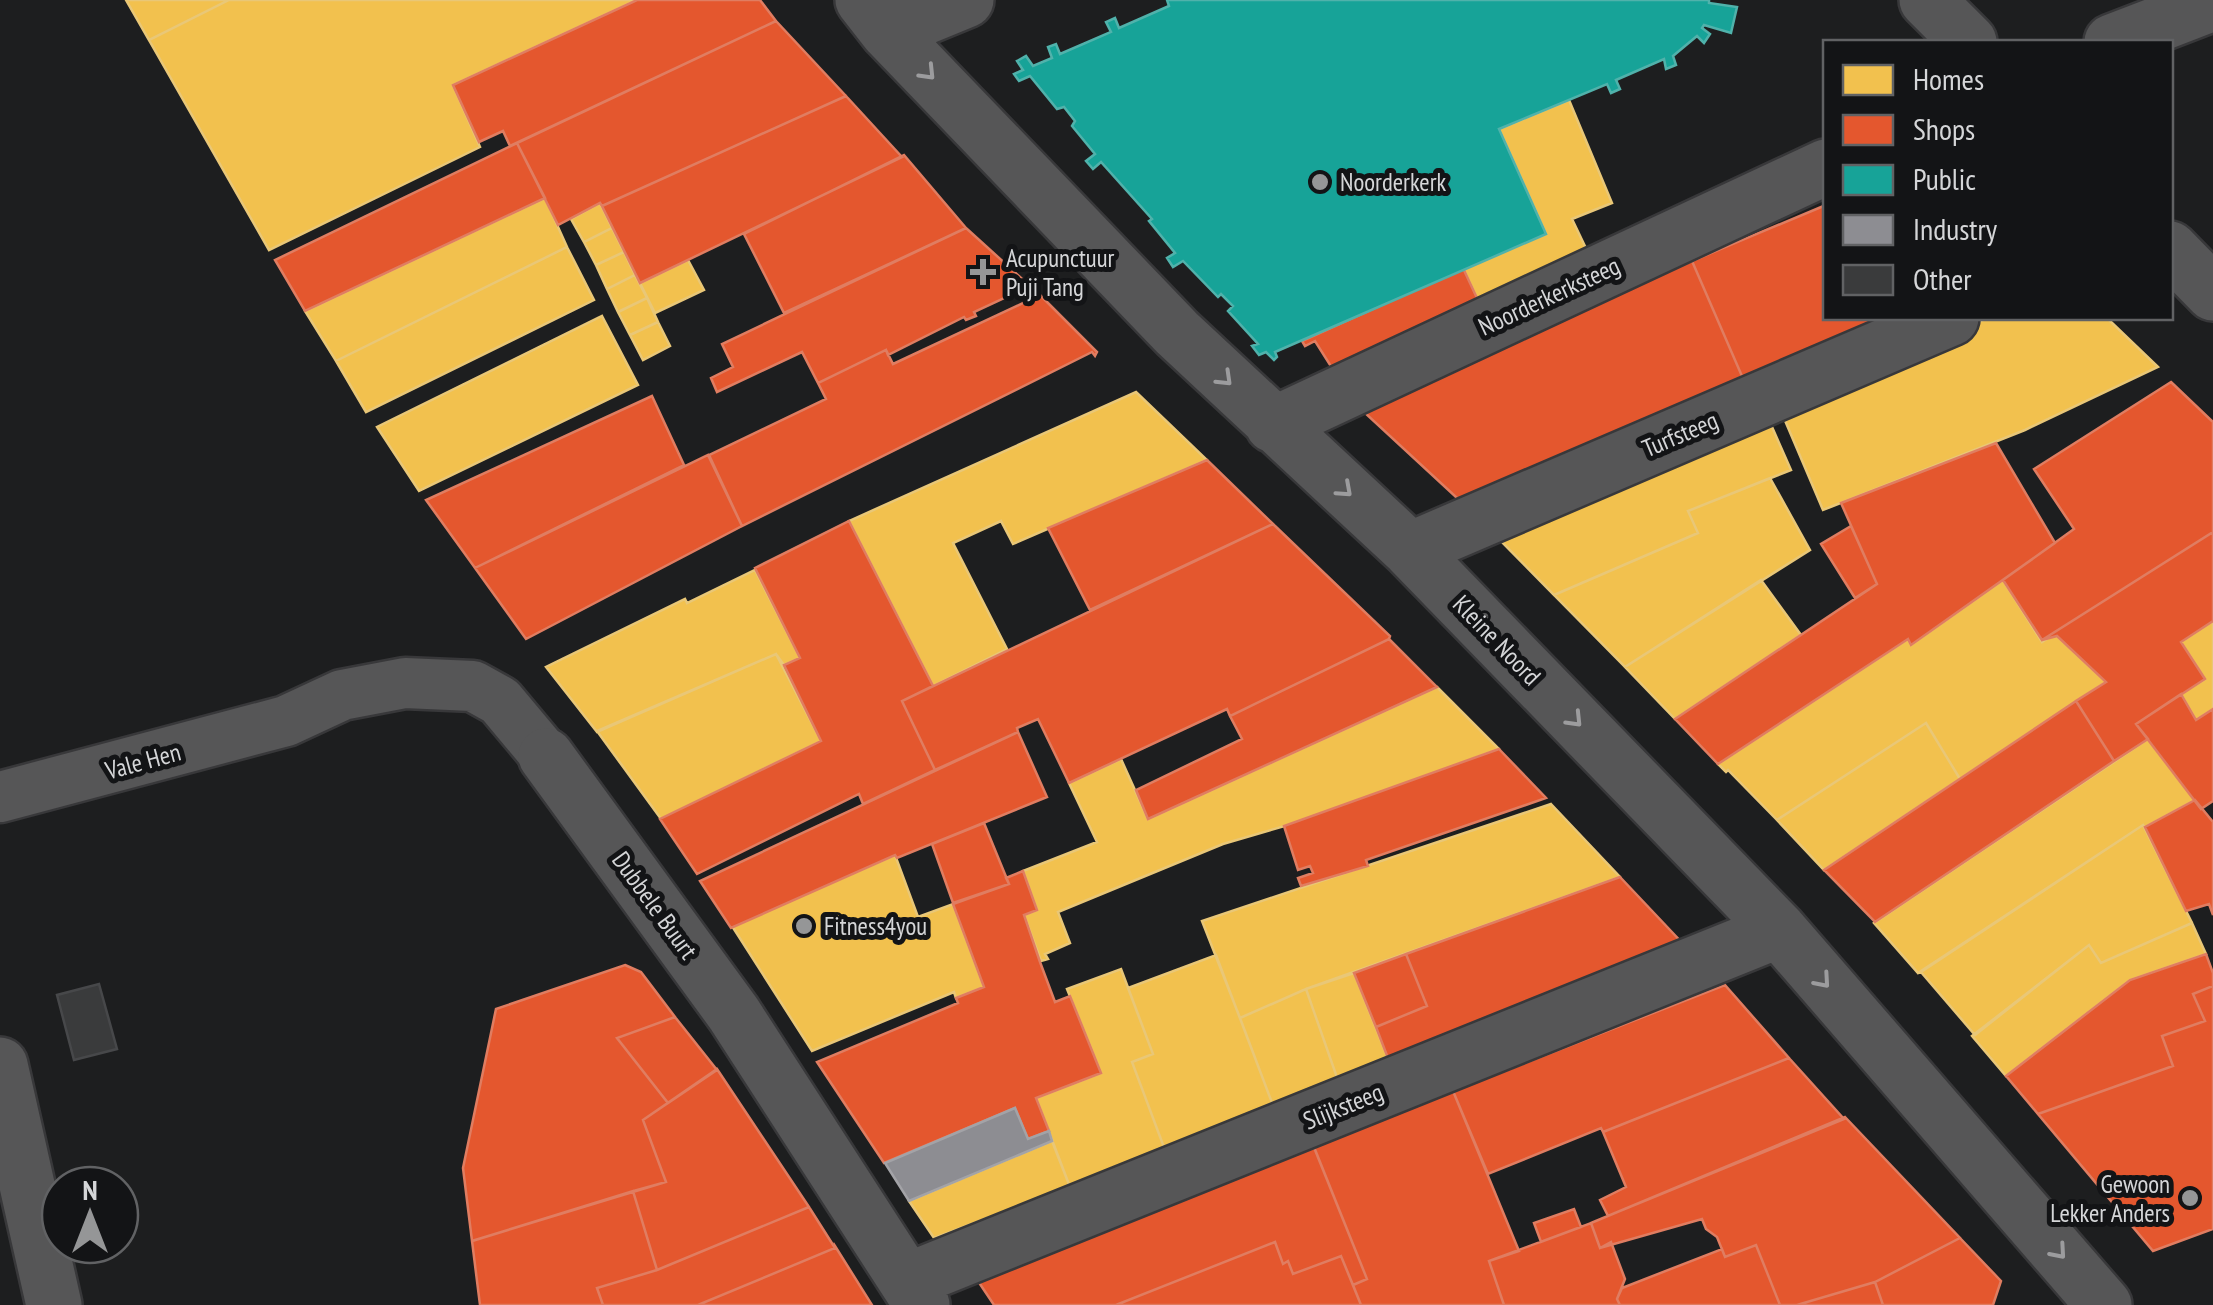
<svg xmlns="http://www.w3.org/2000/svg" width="2213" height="1305" font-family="'PT Sans Narrow',sans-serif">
<rect width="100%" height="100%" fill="#1d1e1f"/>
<path fill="#f2c14e" stroke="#e9c777" stroke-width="2.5" d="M126,0H229L149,40Z
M229,0H637L453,85L480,147L269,250L149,40Z
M1569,100L1612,203L1572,219L1593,263L1483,311L1463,268L1546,234L1499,129Z
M545,198L567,247L336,361L305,311Z
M600,203L612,228L584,242L571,219Z
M612,228L624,252L596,265L584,242Z
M567,247L594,300L366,412L336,361Z
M624,252L635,275L607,289L596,265Z
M688,260L704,290L655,313L640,283Z
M635,275L647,298L618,312L607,289Z
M647,298L658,322L630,335L618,312Z
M602,316L638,385L419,491L377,427Z
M1988,318H2107L2158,367L2025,430L1823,510L1778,404Z
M658,322L670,346L643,360L630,335Z
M1136,392L1207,460L1013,544L1001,521L953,543L1007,649L933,686L849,521Z
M1765,411L1791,470L1688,511L1698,533L1554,595L1488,528Z
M1770,478L1810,550L1625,667L1554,595L1698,533L1688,511Z
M755,570L800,658L784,665L776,654L597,732L546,667L685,599L687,603Z
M1761,580L1801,635L1675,719L1625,667Z
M2003,580L2042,642L2053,635L2057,636L2106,682L1960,779L1926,723L1777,820L1728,770L1726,772L1718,764L1908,639L1911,645Z
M2213,621V709L2196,720L2181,694L2205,679L2181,642Z
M776,654L821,741L661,819L597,731Z
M1437,687L1499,749L1326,814L1223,844L1058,912L1070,943L1045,954L1048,959L1041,961L1024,915L1037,910L1023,871L1097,842L1069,783L1121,759L1148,819Z
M1926,723L1960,779L1824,870L1777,820Z
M2148,739L2195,800L2145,827L2143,825L1918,973L1874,923Z
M1551,804L1620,877L1306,989L1240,1018L1202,921Z
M2143,825L2192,923L2101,963L2089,945L1975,1035L1921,972Z
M895,855L918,917L953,904L984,987L956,998L954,992L812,1051L732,926Z
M2192,923L2206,954L2130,980L2006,1076L1972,1036L2089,945L2101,963Z
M1216,955L1274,1108L1165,1150L1132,1062L1153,1054L1128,988Z
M1121,969L1153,1054L1132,1062L1165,1150L1070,1187L1036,1098L1101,1073L1067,989Z
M1354,973L1391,1066L1340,1086L1306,989Z
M1306,989L1340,1086L1274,1108L1240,1018Z
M1052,1141L1070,1187L934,1238L909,1201Z"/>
<path fill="#e4572e" stroke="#e07d61" stroke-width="2.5" d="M637,0H760L776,21L510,146L503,131L479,142L453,85Z
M776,21L846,96L602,206L600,203L558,225L517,143Z
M846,96L902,157L640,283L602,206Z
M517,143L545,198L305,311L275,260Z
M904,155L966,228L784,313L744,234Z
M1826,205V318H1922L1748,390L1692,261Z
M966,228L1030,286L974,312L976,316L966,320L964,317L888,355L886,350L818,383L802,352L717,392L711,378L733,367L722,344Z
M1692,261L1748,390L1470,510L1352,401Z
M1463,268L1483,311L1332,368L1315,341L1305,346L1302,341Z
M1040,295L1097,352L1095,356L1092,352L742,526L709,455L826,399L818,383L886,350L893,364Z
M2171,382L2213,422V532L2042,640L2003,580L2074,529L2034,469Z
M652,396L684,465L475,568L426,500Z
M1996,443L2055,543L1911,645L1908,639L1718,764L1675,719L1877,584L1841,503Z
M708,455L742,526L526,639L475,568Z
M1207,460L1273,524L1090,610L1048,528Z
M849,521L933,686L902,701L935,770L863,804L859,794L697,874L660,819L821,741L784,665L800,658L755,568Z
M1273,524L1390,636L1389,639L1230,716L1227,709L1069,783L1038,719L1017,728L1018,732L935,770L902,701Z
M1851,526L1877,584L1855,598L1821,544Z
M2213,532V621L2181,642L2205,679L2136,724L2148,739L2114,761L2076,701L2106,682L2057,636L2042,640Z
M1389,639L1437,687L1148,819L1136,790L1242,739L1230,716Z
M2181,694L2196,720L2213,709V801L2201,809L2136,724Z
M2076,701L2114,761L1875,922L1824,870Z
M1018,732L1047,797L897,858L895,855L731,928L700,881Z
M1499,749L1546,798L1366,860L1368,866L1301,886L1298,878L1313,873L1310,866L1298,870L1284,826Z
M2195,800L2213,822V915L2209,904L2186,911L2145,827Z
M984,823L1009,884L953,903L932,844Z
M1023,871L1037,910L1024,915L1040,962L1055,1002L1070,996L1101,1073L1036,1098L1049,1131L1028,1139L1015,1108L884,1163L817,1062L958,1003L956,998L984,987L953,904L1009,884L1006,878Z
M1620,877L1687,948L1391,1066L1376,1027L1427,1006L1406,954Z
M1406,954L1427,1006L1376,1027L1354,973Z
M2206,954L2213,973V986L2193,994L2205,1021L2162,1036L2173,1066L2038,1114L2006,1076L2130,980Z
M625,965L641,972L675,1017L617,1038L668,1103L643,1120L666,1182L472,1241L463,1168L496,1009Z
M1725,985L1789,1058L1603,1132L1601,1128L1488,1174L1453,1091Z
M2213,986V1229L2153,1251L2038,1114L2173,1066L2162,1036L2205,1021L2193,994Z
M675,1017L717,1070L668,1103L617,1038Z
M1789,1058L1844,1119L1608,1216L1600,1200L1626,1187L1603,1132Z
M717,1069L809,1207L657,1270L633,1191L666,1182L643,1120Z
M1453,1091L1519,1251L1489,1261L1504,1305H1361L1353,1285L1367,1279L1313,1145Z
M1845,1117L1960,1238L1875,1282L1797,1305H1780L1756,1245L1725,1257L1717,1237L1706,1229L1702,1219L1600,1248L1591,1223Z
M1314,1147L1367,1279L1353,1285L1341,1256L1293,1274L1288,1261L1283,1264L1275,1242L1116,1305H994L978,1281Z
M633,1191L657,1270L597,1288L603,1305H480L472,1241Z
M809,1207L835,1248L698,1305H603L597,1288L657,1270Z
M1574,1209L1581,1227L1541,1242L1534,1223Z
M1591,1223L1600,1248L1611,1242L1625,1279L1617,1299L1620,1305H1504L1489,1261Z
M1960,1238L2001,1281L1993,1305H1883L1875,1282Z
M1275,1242L1283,1264L1288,1261L1293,1274L1341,1256L1361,1305H1116Z
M1756,1245L1780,1305H1620L1617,1299L1622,1288L1722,1249L1725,1257Z
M835,1246L872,1305H698L835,1248Z
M1875,1282L1883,1305H1797Z"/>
<path fill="#17a398" stroke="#50b2ab" stroke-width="2.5" d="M1167,0H1709V3L1737,7L1731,33L1704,25L1702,28L1710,34L1704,43L1697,36L1673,56L1676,65L1666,69L1664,59L1616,80L1620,89L1611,93L1607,84L1499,129L1546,234L1275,352L1277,357L1274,360L1266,352L1259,355L1252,346L1258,344L1228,311L1233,306L1221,294L1218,297L1183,261L1173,267L1167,258L1175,253L1149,221L1152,219L1101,162L1093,169L1086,161L1095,154L1072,126L1075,121L1064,107L1057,109L1030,76L1019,81L1014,74L1023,70L1017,61L1026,56L1033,66L1052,58L1048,47L1056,44L1060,54L1111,32L1106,22L1115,18L1119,28L1169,6Z"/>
<path fill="#8d8d92" stroke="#a3a3a7" stroke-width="2.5" d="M1015,1108L1028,1139L1049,1131L1052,1141L909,1201L885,1163Z"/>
<path fill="#3a3b3c" stroke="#47484a" stroke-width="2.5" d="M99,984L117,1049L74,1060L57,995Z"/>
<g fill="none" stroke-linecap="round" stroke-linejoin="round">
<defs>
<path id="service" d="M0,797L286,721L342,695L405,683L473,686L500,701L546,756"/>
<path id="pedestrian" d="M863,0L888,32L1177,333L1410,550L1779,930L2104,1305
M888,32L966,0
M1273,425L1826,167
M1410,550L1951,318
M546,756L734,1014L922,1305
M907,1281L1779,930"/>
<path id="minor" d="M1927,0L1969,42
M2112,42L2213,3
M2170,249L2213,293"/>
<path id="tertiary" d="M0,1065L54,1305"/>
</defs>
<use href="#service" stroke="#38383a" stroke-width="55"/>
<use href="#pedestrian" stroke="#38383a" stroke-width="60"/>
<use href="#minor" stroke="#38383a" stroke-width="60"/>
<use href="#tertiary" stroke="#38383a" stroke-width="60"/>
<use href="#service" stroke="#565657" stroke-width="50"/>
<use href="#pedestrian" stroke="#565657" stroke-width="55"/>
<use href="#minor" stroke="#565657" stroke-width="55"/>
<use href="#tertiary" stroke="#565657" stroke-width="55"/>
</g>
<defs><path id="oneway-chevron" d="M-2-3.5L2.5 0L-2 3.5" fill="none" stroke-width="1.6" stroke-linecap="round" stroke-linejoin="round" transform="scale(2.5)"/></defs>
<g stroke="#9c9c9e">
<use href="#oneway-chevron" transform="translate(928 73) rotate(46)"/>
<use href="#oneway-chevron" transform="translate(1225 379) rotate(44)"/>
<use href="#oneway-chevron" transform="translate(1345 490) rotate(42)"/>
<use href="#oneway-chevron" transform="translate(1575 720) rotate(46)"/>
<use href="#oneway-chevron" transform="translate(1823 981) rotate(49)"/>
<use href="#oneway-chevron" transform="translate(2059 1252) rotate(49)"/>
</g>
<g fill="#959697" stroke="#131416" stroke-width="4">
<circle cx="1320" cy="182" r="10"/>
<path d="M978 257h10v10h10v10h-10v10h-10v-10h-10v-10h10z"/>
<circle cx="804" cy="926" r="10"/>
<circle cx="2190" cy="1198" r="10"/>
</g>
<g text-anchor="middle" stroke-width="10" stroke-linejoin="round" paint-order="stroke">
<g font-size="25" fill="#d5d6d8" stroke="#131416" text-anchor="start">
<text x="1340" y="191">Noorderkerk</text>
<text x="1006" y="267">Acupunctuur<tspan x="1006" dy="29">Puji Tang</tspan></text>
<text x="824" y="935">Fitness4you</text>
<text x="2170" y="1193" text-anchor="end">Gewoon<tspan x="2170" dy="29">Lekker Anders</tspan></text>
</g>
<g font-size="25" fill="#d5d6d8" stroke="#131416">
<text transform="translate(1549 296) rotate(-25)" y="9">Noorderkerksteeg</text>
<text transform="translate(1680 434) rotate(-23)" y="9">Turfsteeg</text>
<text transform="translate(1497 640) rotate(46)" y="9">Kleine Noord</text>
<text transform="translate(143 761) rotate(-15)" y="9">Vale Hen</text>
<text transform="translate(655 905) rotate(54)" y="9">Dubbele Buurt</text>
<text transform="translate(1343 1106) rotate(-22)" y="9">Slijksteeg</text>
</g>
</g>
<rect x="1823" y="40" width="350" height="280" fill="#131416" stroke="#616264" stroke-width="2.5"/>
<rect x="1843" y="65" width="50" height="30" fill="#f2c14e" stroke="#616264" stroke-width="2.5"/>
<text x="1913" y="90" font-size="30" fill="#d5d6d8">Homes</text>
<rect x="1843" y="115" width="50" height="30" fill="#e4572e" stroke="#616264" stroke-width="2.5"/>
<text x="1913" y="140" font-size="30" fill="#d5d6d8">Shops</text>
<rect x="1843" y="165" width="50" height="30" fill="#17a398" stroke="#616264" stroke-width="2.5"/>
<text x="1913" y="190" font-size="30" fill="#d5d6d8">Public</text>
<rect x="1843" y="215" width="50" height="30" fill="#8d8d92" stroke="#616264" stroke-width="2.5"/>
<text x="1913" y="240" font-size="30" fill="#d5d6d8">Industry</text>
<rect x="1843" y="265" width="50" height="30" fill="#3a3b3c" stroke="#616264" stroke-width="2.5"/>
<text x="1913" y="290" font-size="30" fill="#d5d6d8">Other</text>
<g transform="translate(90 1215)"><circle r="48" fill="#131416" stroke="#616264" stroke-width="2.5"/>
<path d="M0-8L18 38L0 25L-18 38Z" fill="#959697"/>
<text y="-15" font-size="28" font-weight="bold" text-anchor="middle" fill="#d5d6d8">N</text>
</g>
</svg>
